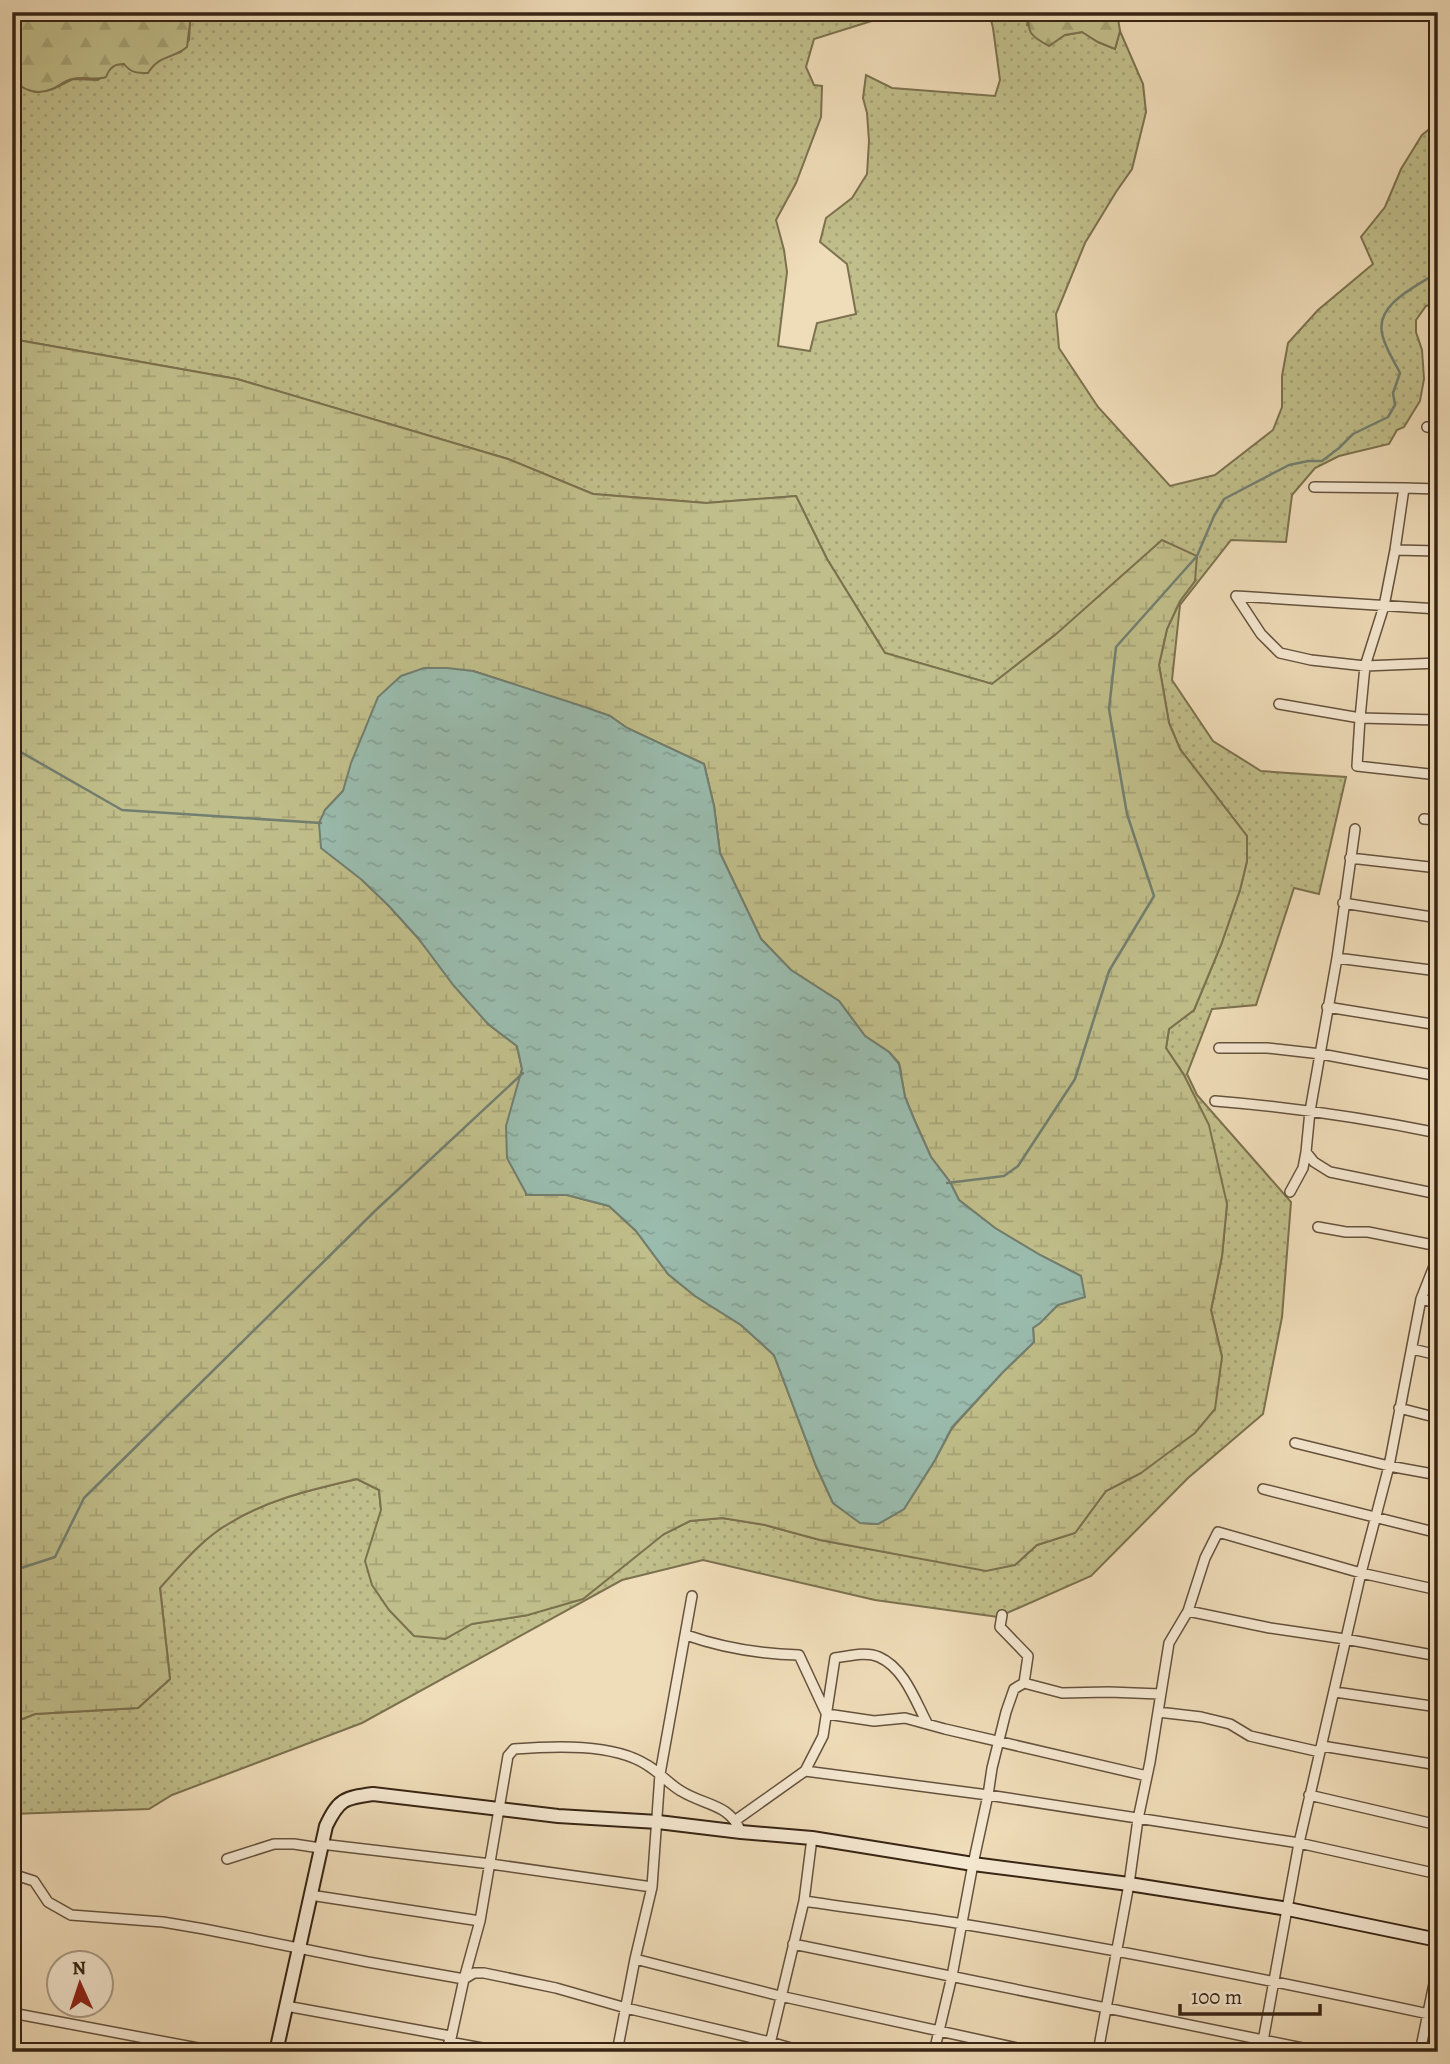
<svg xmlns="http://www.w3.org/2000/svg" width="1450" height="2064" font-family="Alegreya,serif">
<defs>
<pattern id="grass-dots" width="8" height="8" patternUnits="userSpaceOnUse" patternTransform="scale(1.75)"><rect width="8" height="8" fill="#c0be8a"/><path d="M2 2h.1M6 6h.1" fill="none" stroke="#a6a376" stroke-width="1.8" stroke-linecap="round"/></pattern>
<pattern id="forest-firs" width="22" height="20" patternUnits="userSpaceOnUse" patternTransform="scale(1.75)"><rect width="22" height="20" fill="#c0be8a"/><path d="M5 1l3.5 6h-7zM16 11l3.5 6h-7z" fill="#a6a376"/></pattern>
<pattern id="wetland-marsh" width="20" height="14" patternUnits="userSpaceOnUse" patternTransform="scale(1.75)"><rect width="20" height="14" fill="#c0be8a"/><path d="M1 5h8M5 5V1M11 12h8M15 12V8" fill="none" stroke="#a6a376"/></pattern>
<pattern id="water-ripples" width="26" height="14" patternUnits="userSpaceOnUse" patternTransform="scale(1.75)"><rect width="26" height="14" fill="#9abcae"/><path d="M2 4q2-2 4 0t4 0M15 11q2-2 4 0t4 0" fill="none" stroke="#85a195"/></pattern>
</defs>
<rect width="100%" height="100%" fill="#efdcb8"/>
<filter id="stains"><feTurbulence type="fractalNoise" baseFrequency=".00286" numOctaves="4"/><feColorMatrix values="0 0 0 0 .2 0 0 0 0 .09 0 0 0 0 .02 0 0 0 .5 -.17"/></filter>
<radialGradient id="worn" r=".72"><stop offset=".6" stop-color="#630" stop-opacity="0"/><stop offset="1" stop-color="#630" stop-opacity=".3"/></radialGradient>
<path fill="url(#grass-dots)" stroke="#7c714f" stroke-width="2" d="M195,12H890L881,18L814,39L806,67L814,85L822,86L821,117L796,183L776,220L784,250L787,272L778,346L810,351L817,323L856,314L847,264L820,242L826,218L852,198L867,174L869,141L867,113L863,98L866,75L892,88L995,96L1000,80L993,28L989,12H1029L1027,25L1065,35L1083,32L1098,42L1115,49L1120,31L1143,84L1146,112L1132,169L1116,192L1085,243L1056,314L1059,348L1098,407L1170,486L1215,475L1273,430L1282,407V376L1288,343L1318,310L1373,264L1361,237L1385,207L1401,169L1422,135L1438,122V303L1426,306L1416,320V332L1422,350L1424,379L1420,401L1404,427L1397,430L1389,444L1339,456L1315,468L1292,495L1286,542L1231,540L1180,605L1172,680L1213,741L1261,771L1346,777L1319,894L1294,888L1256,1005L1212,1009L1187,1074L1197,1095L1291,1202L1282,1317L1263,1414L1188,1478L1091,1576L998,1617L875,1600L703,1560L622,1580L362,1723L172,1795L149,1809L12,1814V1723L35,1714L138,1708L170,1679L160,1587C180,1566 202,1539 228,1524C268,1499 311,1490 357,1479L379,1490L381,1510L445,1639L471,1624L528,1615L664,1534L690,1521L722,1518L765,1525L820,1540L930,1560L1015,1565L1037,1545L1075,1533L1106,1491L1141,1473L1222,1357L1211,1310L1222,1256L1227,1204L1184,1075L1166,1048L1169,1029L1194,1010L1221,945L1240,890L1247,861V836L1180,749L1169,723L1159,665L1167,629L1180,601L1195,581L1055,635L992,684L885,653L827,559L796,496L706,503L593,494L508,459L237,379L12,339V77L18,85L36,92L53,89L73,79L98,80L116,64L153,65L159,59L181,52L189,40L190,22Z"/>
<path fill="url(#forest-firs)" stroke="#7c714f" stroke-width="2" d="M12,12H195L190,22L187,47C171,60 160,54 148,73C137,73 131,73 124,64C114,64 110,67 106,77C95,81 84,76 72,79C64,81 59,86 52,89C37,96 21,90 12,77L15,51L12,43Z
M1029,12H1117L1120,31L1115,49L1098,42L1082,32L1065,35L1049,46C1032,37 1026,33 1029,12Z"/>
<path fill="url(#wetland-marsh)" stroke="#7c714f" stroke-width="2" fill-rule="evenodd" d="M12,339L237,379L508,459L593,494L706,503L796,496L827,559L885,653L992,684L1055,635L1162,540L1197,556L1195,581L1180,601L1167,629L1159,665L1169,723L1180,749L1247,836V861L1240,890L1221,945L1194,1010L1169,1029L1166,1048L1184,1075L1209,1125L1227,1204L1222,1256L1211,1310L1222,1357L1215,1409L1195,1433L1141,1473L1106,1491L1075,1533L1037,1545L1015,1565L986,1571L820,1540L765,1525L722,1518L690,1521L664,1534L583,1599L528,1615L472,1624L445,1639L414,1636L389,1610L372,1585L365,1561L381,1510L379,1490L357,1479C311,1490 268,1499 228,1524C202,1539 180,1566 160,1588L170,1679L138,1708L35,1714L12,1723ZM473,671L610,716L627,728L704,764L714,806L720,853L761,939L791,970L839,1001L865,1036L889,1052L899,1063L905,1097L914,1119L931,1157L950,1182L959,1200L995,1228L1040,1255L1081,1276L1084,1297L1057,1305L1040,1323L1033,1328L1034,1342L1003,1372L952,1428L935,1460L904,1509L878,1524L861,1523L833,1503L816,1466L774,1355L741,1325L695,1296L668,1274L636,1231L609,1206L567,1195H526L518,1088L522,1069L517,1046L488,1024L418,938L389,906L362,880L325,810L343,791Z"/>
<path fill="url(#water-ripples)" stroke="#727f70" stroke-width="2" d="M424,668H447L473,671L585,707L610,716L627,728L704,764L714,806L720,853L761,939L791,970L839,1001L865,1036L889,1052L899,1064L905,1097L914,1119L931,1157L950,1182L959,1200L995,1228L1040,1255L1081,1276L1085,1297L1058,1305L1040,1323L1033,1328L1034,1342L1003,1372L952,1427L935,1460L904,1509L878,1524L860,1523L833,1503L816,1466L774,1355L741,1325L695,1296L668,1274L636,1231L609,1206L567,1195H527L507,1158L506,1126L522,1069L517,1046L488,1024L454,986L418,938L389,906L362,880L321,848L319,823L325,810L343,791L351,763L378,697L401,676Z"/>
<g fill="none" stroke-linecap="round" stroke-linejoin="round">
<path stroke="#727f70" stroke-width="2.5" d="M12,747L122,810L321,823
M947,1183L1004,1176L1018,1166L1075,1079L1109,971L1154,896L1127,814L1109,709L1116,647L1197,556L1214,516L1224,499L1289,465L1308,461H1322L1339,448L1353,434L1388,417L1395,405L1393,393L1400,373C1394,361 1384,346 1382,333C1376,303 1418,286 1438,272
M12,1571L55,1557L84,1498L376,1210L523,1073"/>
<defs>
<path id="street" d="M1427,427L1438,428
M1314,487L1404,488
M1438,489L1404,488L1395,550L1384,606L1365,666L1360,718L1438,720
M1395,550L1438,551
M1236,596L1261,634L1280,653L1311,660L1365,666L1438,663
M1236,596L1438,609
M1279,704L1360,718L1357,766L1438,775
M1424,819L1438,820
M1355,829L1337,958L1310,1111L1306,1152L1314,1162L1330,1172L1438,1194
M1350,858L1438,868
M1343,903L1438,918
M1337,958L1438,971
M1327,1007L1438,1025
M1219,1048H1267L1321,1054L1438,1076
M1215,1101C1290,1107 1364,1118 1438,1133
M1290,1192L1303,1168L1306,1152
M1318,1227L1346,1232H1368L1438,1246
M1421,1299L1438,1303
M1412,1349L1438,1355
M1399,1408L1438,1418
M1295,1443L1389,1466L1438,1475
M1263,1489L1438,1533
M1188,1611L1270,1628L1345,1639L1438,1656
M686,1635C723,1648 760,1654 799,1655L826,1713
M1024,1683L1062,1693L1109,1692L1160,1694
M1335,1692L1438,1707
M1158,1712L1201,1717L1230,1724L1250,1736L1320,1752
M827,1714L874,1721L905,1718L945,1729L1147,1776
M1322,1746L1438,1765
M805,1771L988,1795L1299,1843L1438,1874
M1309,1795L1438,1825
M736,1820L805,1771L823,1736L835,1658C849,1656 866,1651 879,1657C904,1668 915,1700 927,1723
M321,1844L491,1864L652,1887
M227,1859L274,1844H294L320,1848
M12,1874L34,1881L48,1902L71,1915L163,1922L204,1929L368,1962L464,1979L474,1973H484L556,1988L626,2008L770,2042L805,2052
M310,1895L480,1921
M804,1901C856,1909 909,1915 962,1924C1121,1950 1280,1982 1438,2016
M793,1944L1322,2052
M635,1959L780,1996L1035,2052
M286,2006L450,2036
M12,2013L219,2052
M449,2042L504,2052
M448,2052L464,1979L480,1921L508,1756L514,1749C553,1746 613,1743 647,1765C659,1772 669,1784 681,1791C705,1806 729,1803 741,1832
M617,2052L635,1959L652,1887L660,1774L692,1596
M768,2052L804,1901L812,1838
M934,2052L952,1976L973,1864L988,1795L992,1768L1006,1712L1014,1689L1024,1683L1028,1656L1000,1627L1002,1615
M1098,2052L1129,1884L1138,1819L1150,1762L1169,1643L1188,1611L1205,1558L1218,1532L1361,1573L1438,1590
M1261,2052L1299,1843L1361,1573L1389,1466L1421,1299L1438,1256
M1420,2052L1438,1964"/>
<path id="secondary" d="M276,2052L326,1826C339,1799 344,1798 373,1794L558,1816L658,1822L741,1832L812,1838L973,1864L1129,1884L1288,1909L1438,1940"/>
</defs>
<use href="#street" stroke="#65523d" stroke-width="12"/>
<use href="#secondary" stroke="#372414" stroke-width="16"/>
<use href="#street" stroke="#f5e8d1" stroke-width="9"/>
<use href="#secondary" stroke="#f5e8d1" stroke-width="12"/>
</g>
<rect width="1450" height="2064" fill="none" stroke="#efdcb8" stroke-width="42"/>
<rect x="14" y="14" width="1422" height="2036" fill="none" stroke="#372414" stroke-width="3.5"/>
<rect x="21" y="21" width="1408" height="2022" fill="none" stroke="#372414" stroke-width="2"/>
<g transform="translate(80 1984) rotate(357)"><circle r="33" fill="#f5e8d1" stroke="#a99a85" stroke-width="2"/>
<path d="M0-5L12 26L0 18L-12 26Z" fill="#8f2418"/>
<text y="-10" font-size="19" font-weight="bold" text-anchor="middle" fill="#372414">N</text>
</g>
<path d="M1180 2004v10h140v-10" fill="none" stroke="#372414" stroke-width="3.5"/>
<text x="1191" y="2004" font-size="21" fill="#372414" stroke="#f5e8d1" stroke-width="5" paint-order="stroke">100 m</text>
<rect width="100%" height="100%" filter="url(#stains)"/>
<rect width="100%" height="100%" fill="url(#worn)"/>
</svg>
